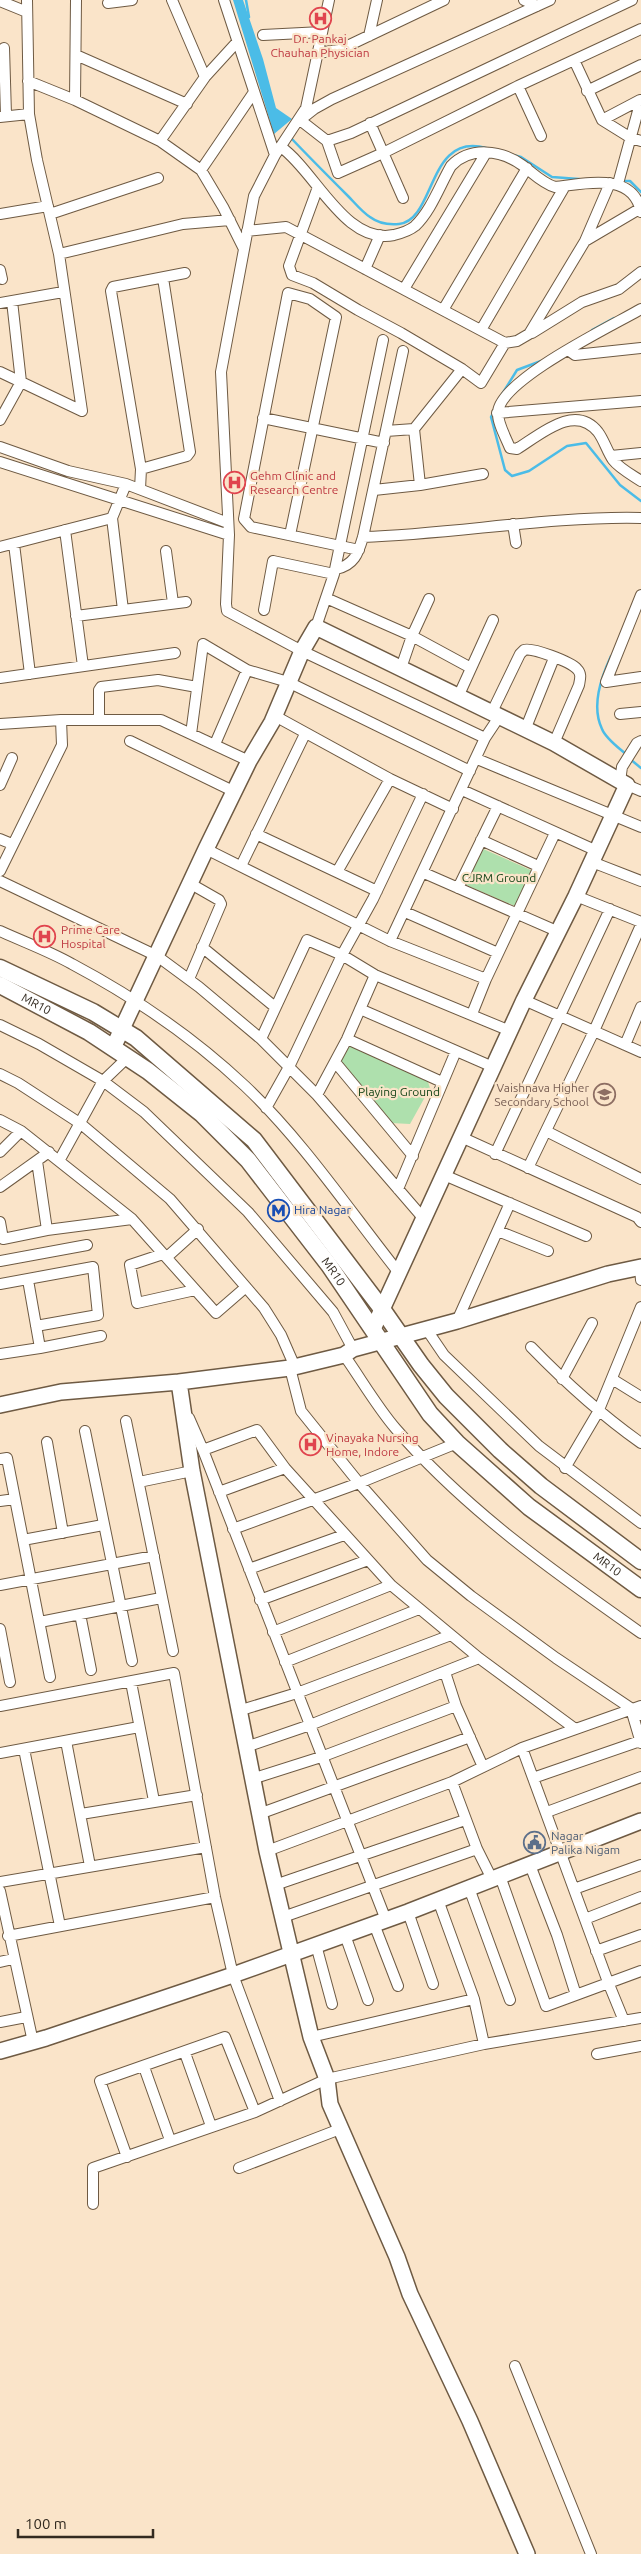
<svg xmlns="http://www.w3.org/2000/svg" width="641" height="2554" font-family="Ubuntu,sans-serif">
<rect width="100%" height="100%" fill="#fae4c9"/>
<path fill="#aee0ad" d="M481,848L533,871L517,907L464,884Z
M348,1043L426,1076L430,1088L410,1124L391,1123L339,1060Z"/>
<path fill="#4bbce7" d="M233,0H243L263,59L276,108L292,119L274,134Z"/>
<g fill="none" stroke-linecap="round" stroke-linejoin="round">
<path stroke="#4bbce7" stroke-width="2.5" d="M246,0L249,17
M291,138C310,158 329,177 348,196C354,202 362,212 370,217C378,223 389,225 399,224C436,220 427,132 486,148
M513,155L521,157L552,177L579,179
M622,181H630L641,192
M592,330L614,318
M499,399L517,370L541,361
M493,413L491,417L505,470L512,476L529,471L567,446L586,443L620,485L641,501
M611,656C601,678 591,706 602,729C606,739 619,748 627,755
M630,759L641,768"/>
<defs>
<path id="street" d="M27,0L29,114L37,160L59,254L82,411
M172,0L205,77
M224,0L275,155
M329,0L306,108L275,155L254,196L221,372L229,535L226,604L227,611L302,651L485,738
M524,0L537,6
M550,0L332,99L314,109L300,120L327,141L351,133L632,0
M0,1L27,12
M108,3L132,0
M263,35L322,32
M369,36L377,0
M237,42L205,77L160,141L201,170L254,92
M4,48L6,115
M317,53L339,50L444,0
M76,55L187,104
M574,60L602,120L631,138L641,141
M28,81L75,100L160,141
M518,86L541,136
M587,91L641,65
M75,100L76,0
M0,117L29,114
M602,120L640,100
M370,123L403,198
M327,141L338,173L383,153L518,86L641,29
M281,147C316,172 345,245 394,235C402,233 409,231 415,226C431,211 440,185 451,166C470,146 501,150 522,165C533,173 542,183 555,187C585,184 633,171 641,212
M201,170L223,207L244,249
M619,180L641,100
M318,187L289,266L292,275L313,283L358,310L401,333L462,369L481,383L505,343
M0,214L48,206
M50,214L158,178
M247,231L286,227L505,343L517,341L529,334L585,241L641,208
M585,241L610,183
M59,254L183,224L230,220
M365,269L380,235
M0,270L2,279
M404,289L486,153
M0,303L63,292
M641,309C612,326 501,379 498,412C497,422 506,438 510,448L517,449C541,434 575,403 598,432C604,440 607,451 613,460C619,468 632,475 641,481
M443,310L527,168
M481,330L565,186
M532,333L582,302L619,289L641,272
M568,350L575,355L641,348
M462,369L414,429L420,485L483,474
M0,372L82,411
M497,413L641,401
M263,418L384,443
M0,420L21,382L12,301
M386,431L414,429
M0,447L68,471L126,484L228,523
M611,456L641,453
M0,462L229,535
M141,469L187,456L190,452L163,278
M140,489L141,469L111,291L113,287L185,273
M374,490L420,485
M112,518L123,610
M513,524L516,543
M65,530L83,666
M290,535L336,317L310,299L288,293L244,519L251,527L359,550
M363,537C456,534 548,516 641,518
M14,544L30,674
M0,547L112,518L126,484
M166,551L173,603
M336,569C354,565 358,554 363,537L403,351
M641,595L606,682L641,677
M326,598L412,636L471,668
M264,610L273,561L334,574L383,340
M76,616L186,602
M316,627L334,574
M401,668L412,636L429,599
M0,678L175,653
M458,697L493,620
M491,714L520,654L524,650C532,647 571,662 577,669C582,674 580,679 579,685L554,743
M620,714L641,712
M275,716L390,779L453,809
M99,720V690L101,687L158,680L197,687
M0,724L61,720H161L249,761
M525,730L554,658
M191,734L203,644L247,670L288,682L470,771
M130,741L235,792
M215,744L247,670
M477,759L641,827
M620,781L622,767L637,743L641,741
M0,785L12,758
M627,785L641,791
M462,790L597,851
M256,834L377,891
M0,839L12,844
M481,840L538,866
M206,849L390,941L486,979
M592,862L641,881
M241,866L305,734
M0,871L62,745L61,720
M337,872L390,779
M424,873L559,932
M0,881L157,956L199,987L261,1039L317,1095L424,1219
M458,888L498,806
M576,896L641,922
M405,912L498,953
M0,931C24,942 49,951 72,964C134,997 194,1038 245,1086C303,1141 349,1210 399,1273
M390,941L485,738L499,717
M202,947L275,1007
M189,979L221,904L219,900L191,884
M524,1000L641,1052
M360,1009L493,1067
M472,1014L486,979L555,833
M0,1025L39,1044L103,1081L144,1112L248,1212L333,1312L353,1349
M261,1039L307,940L342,955L375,975L510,1031
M347,1039L442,1082
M625,1045L641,1007
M335,1062L413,1156
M0,1074L18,1083L81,1124L170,1199L264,1308L281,1335L295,1367
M317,1095L347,1039L375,975
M266,1108L289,1067L342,955L373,899L423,794
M0,1120L21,1131L132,1219L216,1313L246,1287
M546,1131L641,1179
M461,1137L637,1217L641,1222
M0,1152L21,1131
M495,1154L610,909
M37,1161L47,1230
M59,1161L103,1081L127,1058
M528,1168L594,1031L641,925
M444,1175L586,1236
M0,1187L49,1152
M398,1189L456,1051
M0,1222L3,1239L47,1230L132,1219
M498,1231L548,1251
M163,1254L130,1265L137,1303L195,1290
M167,1257L198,1229
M0,1261L87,1245
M640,1268L641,1280
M0,1284L93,1267L98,1315L36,1326
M457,1321L510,1203
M427,1330L444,1355L539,1446L641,1523
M531,1347C566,1383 600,1414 641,1443
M40,1348L101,1336
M0,1354L40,1348L28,1280
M344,1355C361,1379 377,1407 396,1429C466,1510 554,1572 641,1633
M290,1368L301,1411L359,1483L427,1560L471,1596L556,1658L641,1715
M562,1379L592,1323
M612,1379L641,1397
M189,1418L203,1450L386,1920
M126,1421L173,1651
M85,1431L132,1661
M47,1442L63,1533
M203,1450L257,1430L285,1468L391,1585L479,1658L574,1728
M0,1459L7,1458L50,1677
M565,1468L598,1412L641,1307
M139,1482L192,1471
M219,1492L285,1468
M0,1501L15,1499
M233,1529L359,1483L457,1443
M23,1540L103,1525
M249,1569L344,1535
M0,1585L154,1556
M260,1600L368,1560
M80,1614L91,1670
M40,1622L161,1598
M0,1629L10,1682
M273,1632L391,1585
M285,1662L419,1609
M445,1672L456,1706L483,1767
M131,1682L154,1801
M0,1706L174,1673L215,1897L233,1975L280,2101
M631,1709L641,1743
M238,1711L297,1693L451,1635
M66,1741L90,1866
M246,1747L310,1725L479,1658
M522,1748L608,1982L624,2021
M24,1749L60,1926
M0,1753L139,1727
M533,1778L640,1741
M252,1779L321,1757L456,1706
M452,1782L477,1849L492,1879
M547,1812L641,1777
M81,1814L197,1795
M259,1814L470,1737
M267,1851L452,1782L522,1748L641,1706
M530,1865L557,1935L576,1995
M500,1876L546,2006L641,1971
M0,1882L206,1847
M275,1885L465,1820
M469,1888L510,2000
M574,1889L641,1865
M0,1891L33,2042
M438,1900L474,1999L484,2044
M408,1912L433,1984
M283,1917L477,1849
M585,1919L641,1897
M374,1924L398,1986
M345,1935L368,2000
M8,1936L215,1897
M316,1945L332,2004
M596,1951L641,1935
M0,1962L13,1959
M0,2022L26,2017
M311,2037L474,1999
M185,2053L211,2126
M597,2054L641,2046
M144,2067L170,2140
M127,2157L100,2081L225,2037L255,2112
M239,2168L340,2129
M93,2204V2168L255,2112L327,2079L484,2044L641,2018
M515,2366L591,2554"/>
<path id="secondary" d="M113,1048L206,849L249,761L272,722L302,651L316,627L554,743L627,785L576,896L524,1000L373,1329
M179,1382L192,1471L267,1851L311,2037L327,2079L330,2104L397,2257L410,2294L470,2421L527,2554
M0,1405L61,1392L179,1382L290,1368L344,1355L353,1349L457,1321L608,1274L641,1267
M0,2051L46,2038L233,1975L408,1912L641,1821"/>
<g id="primary">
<path d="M0,968L93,1012L136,1038L254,1140L382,1309L421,1365L446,1396L500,1450L541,1486L641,1561"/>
<path id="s1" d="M0,985L89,1032L148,1071L202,1114L248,1160L329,1265L430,1414L457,1443L529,1507L641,1589"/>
</g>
</defs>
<use href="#street" stroke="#6e5a43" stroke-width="12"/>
<use href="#secondary" stroke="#6e5a43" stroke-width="18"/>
<use href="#primary" stroke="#6e5a43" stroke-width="19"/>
<use href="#street" stroke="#fff" stroke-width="10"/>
<use href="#secondary" stroke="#fff" stroke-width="15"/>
<use href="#primary" stroke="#fff" stroke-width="16"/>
</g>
<defs>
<symbol id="hospital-ring" viewBox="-11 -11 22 22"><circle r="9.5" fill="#fae4c9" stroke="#e0444e" stroke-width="1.5"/><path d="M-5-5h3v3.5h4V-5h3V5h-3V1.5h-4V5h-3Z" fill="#e0444e"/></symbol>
<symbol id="school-ring" viewBox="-11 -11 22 22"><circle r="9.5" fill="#fae4c9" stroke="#8d6e63" stroke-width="1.5"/><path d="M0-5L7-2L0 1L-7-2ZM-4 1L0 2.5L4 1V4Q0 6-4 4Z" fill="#8d6e63"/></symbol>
<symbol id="metro-ring" viewBox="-11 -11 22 22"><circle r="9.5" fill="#fae4c9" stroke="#1a4fb4" stroke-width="1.5"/><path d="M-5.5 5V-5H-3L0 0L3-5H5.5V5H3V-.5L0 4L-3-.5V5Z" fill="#1a4fb4"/></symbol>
<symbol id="civic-ring" viewBox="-11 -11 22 22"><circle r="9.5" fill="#fae4c9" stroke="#5c6f8a" stroke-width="1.5"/><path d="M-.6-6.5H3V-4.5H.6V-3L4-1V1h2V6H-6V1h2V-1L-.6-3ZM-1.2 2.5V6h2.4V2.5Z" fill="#5c6f8a"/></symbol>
</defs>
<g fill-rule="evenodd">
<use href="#hospital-ring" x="308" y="6" width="25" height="25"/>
<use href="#hospital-ring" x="222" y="470" width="25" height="25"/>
<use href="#hospital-ring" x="32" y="924" width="25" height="25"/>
<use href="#school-ring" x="592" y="1082" width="25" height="25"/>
<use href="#metro-ring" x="266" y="1198" width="25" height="25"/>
<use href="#hospital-ring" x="298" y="1432" width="25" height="25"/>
<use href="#civic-ring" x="522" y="1830" width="25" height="25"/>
</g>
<g text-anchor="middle" stroke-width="4.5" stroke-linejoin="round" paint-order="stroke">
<g font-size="12" fill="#be3a42" stroke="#fae4c9" text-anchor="start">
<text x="320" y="43" text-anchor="middle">Dr. Pankaj<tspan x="320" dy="14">Chauhan Physician</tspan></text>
<text x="250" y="480">Gehm Clinic and<tspan x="250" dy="14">Research Centre</tspan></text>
<text x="61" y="934">Prime Care<tspan x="61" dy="14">Hospital</tspan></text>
<text x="326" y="1442">Vinayaka Nursing<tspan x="326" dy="14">Home, Indore</tspan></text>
</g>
<g font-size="12" fill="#154417" stroke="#fae4c9">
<text x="499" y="882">CJRM Ground</text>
<text x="399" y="1096">Playing Ground</text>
</g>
<g font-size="12" fill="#322a20" stroke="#fae4c9">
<text dy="4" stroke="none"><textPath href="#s1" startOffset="41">MR10</textPath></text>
<text dy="4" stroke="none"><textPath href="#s1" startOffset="446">MR10</textPath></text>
<text dy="4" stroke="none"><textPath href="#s1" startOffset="851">MR10</textPath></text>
</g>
<g font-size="12" fill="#785e54" stroke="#fae4c9" text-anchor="end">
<text x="589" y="1092">Vaishnava Higher<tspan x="589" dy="14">Secondary School</tspan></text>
</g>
<g font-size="12" fill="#164399" stroke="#fae4c9" text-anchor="start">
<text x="294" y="1214">Hira Nagar</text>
</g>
<g font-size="12" fill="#4e5e75" stroke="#fae4c9" text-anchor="start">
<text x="551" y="1840">Nagar<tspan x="551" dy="14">Palika Nigam</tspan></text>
</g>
</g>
<path d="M18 2529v8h135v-8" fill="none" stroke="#322a20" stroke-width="2.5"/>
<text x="25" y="2529" font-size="15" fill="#322a20" stroke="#fae4c9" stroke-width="4" paint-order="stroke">100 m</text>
</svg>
